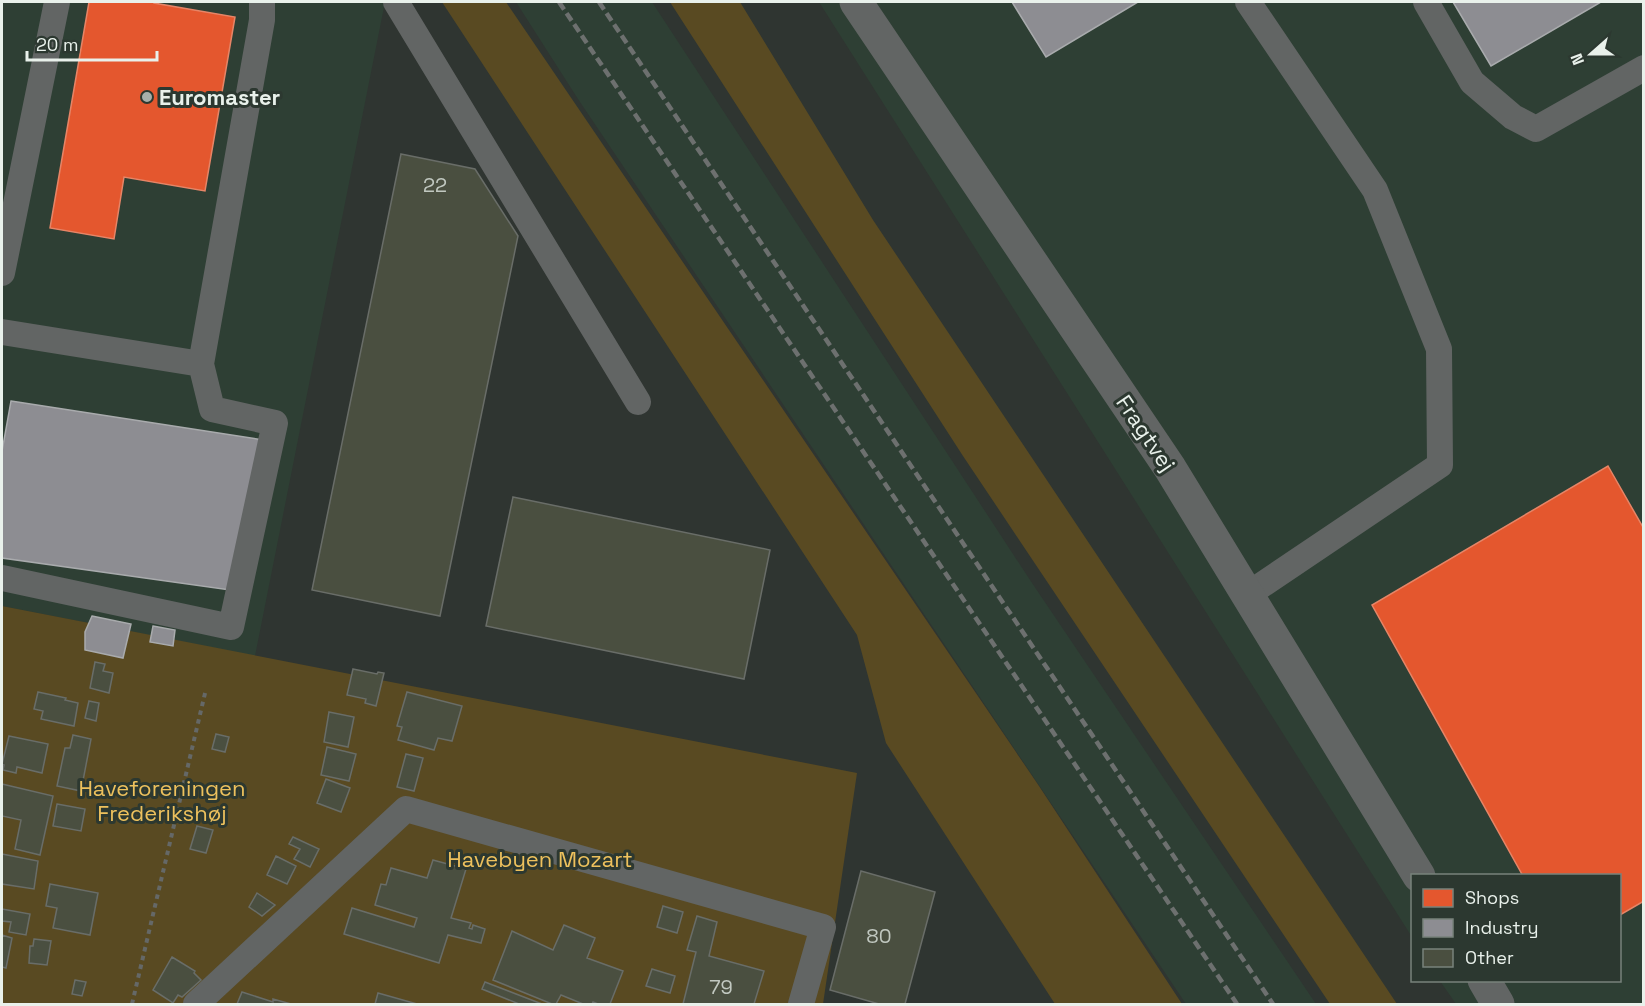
<svg xmlns="http://www.w3.org/2000/svg" width="1645" height="1006" font-family="'Space Grotesk',sans-serif">
<rect width="100%" height="100%" fill="#2f3531"/>
<path fill="#2e3f34" d="M2,2H385L255,656L2,606Z
M516,2H652L1030,580L1316,1004H1186L578,99Z
M819,2H1643V1004H1456L1440,981L1620,980V876H1412V937Z"/>
<path fill="#594a22" d="M442,2H506L1039,786L1182,1004H1055L886,743L857,635Z
M670,2H740L873,220L1397,1004H1330L963,456Z
M2,606L857,773L823,1004H2Z"/>
<path fill="#e4572e" stroke="#e68567" stroke-width="1.5" d="M89,2H154V3L235,17L205,191L124,177L114,239L50,228Z
M1608,466L1644,529V901L1620,915V876H1523L1372,605Z"/>
<path fill="#8d8d92" stroke="#a9abad" stroke-width="1.5" d="M1012,2H1138L1046,57Z
M1453,2H1601L1491,66Z
M11,401L264,440L230,590L2,558V451Z
M92,616L131,624L123,658L85,650V632Z
M153,626L175,630L173,646L150,642Z"/>
<path fill="#4a4f40" stroke="#696d68" stroke-width="1.5" d="M401,154L475,169L518,236L440,616L312,590Z
M513,497L770,550L744,679L486,626Z
M95,662L105,664L103,671L113,673L109,693L90,688Z
M353,669L377,674L378,672L384,673L376,706L365,703L366,699L347,695Z
M38,692L66,698L65,700L78,703L74,726L41,719L43,711L34,709Z
M407,692L462,706L452,741L438,738L434,750L398,740L402,727L397,726Z
M89,701L99,703L96,721L85,718Z
M329,712L354,717L348,747L324,742Z
M216,734L229,737L225,752L212,749Z
M73,735L91,739L81,791L57,786L65,748H70Z
M9,736L48,744L42,773L17,767L16,773L3,770L4,765L2,764Z
M327,747L356,754L349,781L321,775Z
M406,754L423,758L414,791L397,787Z
M326,779L350,788L341,812L317,803Z
M2,784L53,796L40,855L15,849L21,820L2,816Z
M57,804L85,809L81,831L53,826Z
M197,826L213,830L206,853L190,849Z
M293,837L319,849L310,867L294,859L300,849L289,844Z
M2,854L38,861L34,889L2,884Z
M276,856L296,866L287,884L267,875Z
M433,860L466,869L451,918L471,923L469,928L472,929L473,925L485,929L481,943L448,935L439,963L344,934L352,908L414,927L417,918L375,905L381,884L386,885L391,868L427,878Z
M861,871L935,892L905,1004H879L830,990Z
M50,884L98,893L90,935L53,928L57,908L46,906Z
M257,893L275,905L262,916L249,907Z
M663,906L683,912L677,933L657,927Z
M2,909L30,914L26,935L9,932L11,922L2,921Z
M697,916L717,922L709,956L764,971L754,1004H683L696,952L687,950Z
M564,925L595,938L587,958L623,971L610,1004H598L593,1002L592,1004H583L561,995L556,1004H552L493,980L512,931L553,950Z
M2,935L12,938L6,968L2,967Z
M34,939L51,941L47,965L29,963L30,946H33Z
M172,957L195,971L194,973L201,980L182,997L178,995L173,1003L153,990Z
M652,969L675,976L670,993L646,986Z
M75,980L86,982L82,996L72,994Z
M485,982L542,1004H519L482,989Z
M242,992L273,1002V999L291,1004H237Z
M378,993L417,1004H375Z"/>
<g fill="none" stroke-linecap="round" stroke-linejoin="round">
<path stroke="#656867" stroke-width="4" stroke-dasharray="4.5 4.5" stroke-linecap="butt" d="M132,1004L206,689"/>
<path stroke="#626564" stroke-width="26" d="M396,2L638,402
M1426,2L1472,82L1513,117L1536,129L1644,68
M2,273L57,2
M2,332L201,364L212,409L275,423L231,627L2,578
M201,364L262,20V2
M1247,595L1440,465L1439,349L1375,190L1248,2
M196,1004L406,809L823,927L801,1004"/>
<path stroke="#626564" stroke-width="33" d="M856,2L1170,468L1419,876
M1484,980L1498,1004"/>
<path stroke="#6d706f" stroke-width="4.5" stroke-dasharray="9 4.5" stroke-linecap="butt" d="M559,2L1237,1004
M599,2L1273,1004"/>
</g>
<circle fill="#a8afaa" stroke="#2c3830" stroke-width="2" cx="147" cy="97" r="6"/>
<g text-anchor="middle" stroke-width="6" stroke-linejoin="round" paint-order="stroke">
<g font-size="20" fill="#c1c8c0">
<text x="435" y="192">22</text>
<text x="879" y="943">80</text>
<text x="721" y="994">79</text>
</g>
<g font-size="22" font-weight="bold" fill="#e9f1eb" stroke="#2c3830" text-anchor="start">
<text x="159" y="105">Euromaster</text>
</g>
<g font-size="22" fill="#e9f1eb" stroke="#2c3830">
<text transform="translate(1146 433) rotate(56)" y="8">Fragtvej</text>
</g>
<g font-size="22" fill="#edc15d" stroke="#2c3830">
<text x="162" y="796">Haveforeningen<tspan x="162" dy="25">Frederikshøj</tspan></text>
<text x="540" y="867">Havebyen Mozart</text>
</g>
</g>
<rect width="1645" height="1006" fill="none" stroke="#e9f1eb" stroke-width="6"/>
<rect x="1411" y="874" width="210" height="108" fill="#2c3830" stroke="#78827b" stroke-width="1.5"/>
<rect x="1423" y="889" width="30" height="18" fill="#e4572e" stroke="#78827b" stroke-width="1.5"/>
<text x="1465" y="904" font-size="18" fill="#e9f1eb">Shops</text>
<rect x="1423" y="919" width="30" height="18" fill="#8d8d92" stroke="#78827b" stroke-width="1.5"/>
<text x="1465" y="934" font-size="18" fill="#e9f1eb">Industry</text>
<rect x="1423" y="949" width="30" height="18" fill="#4a4f40" stroke="#78827b" stroke-width="1.5"/>
<text x="1465" y="964" font-size="18" fill="#e9f1eb">Other</text>
<g transform="translate(1591 54) rotate(249)" stroke="#2c3830" stroke-width="4.5" paint-order="stroke">
<path d="M0-4.5L10 22L0 15L-10 22Z" fill="#e9f1eb"/>
<text y="-9" font-size="16" font-weight="bold" text-anchor="middle" fill="#e9f1eb">N</text>
</g>
<path d="M27 51v9h130v-9" fill="none" stroke="#e9f1eb" stroke-width="3"/>
<text x="36" y="51" font-size="18" fill="#e9f1eb" stroke="#2c3830" stroke-width="4.5" paint-order="stroke">20 m</text>
</svg>
